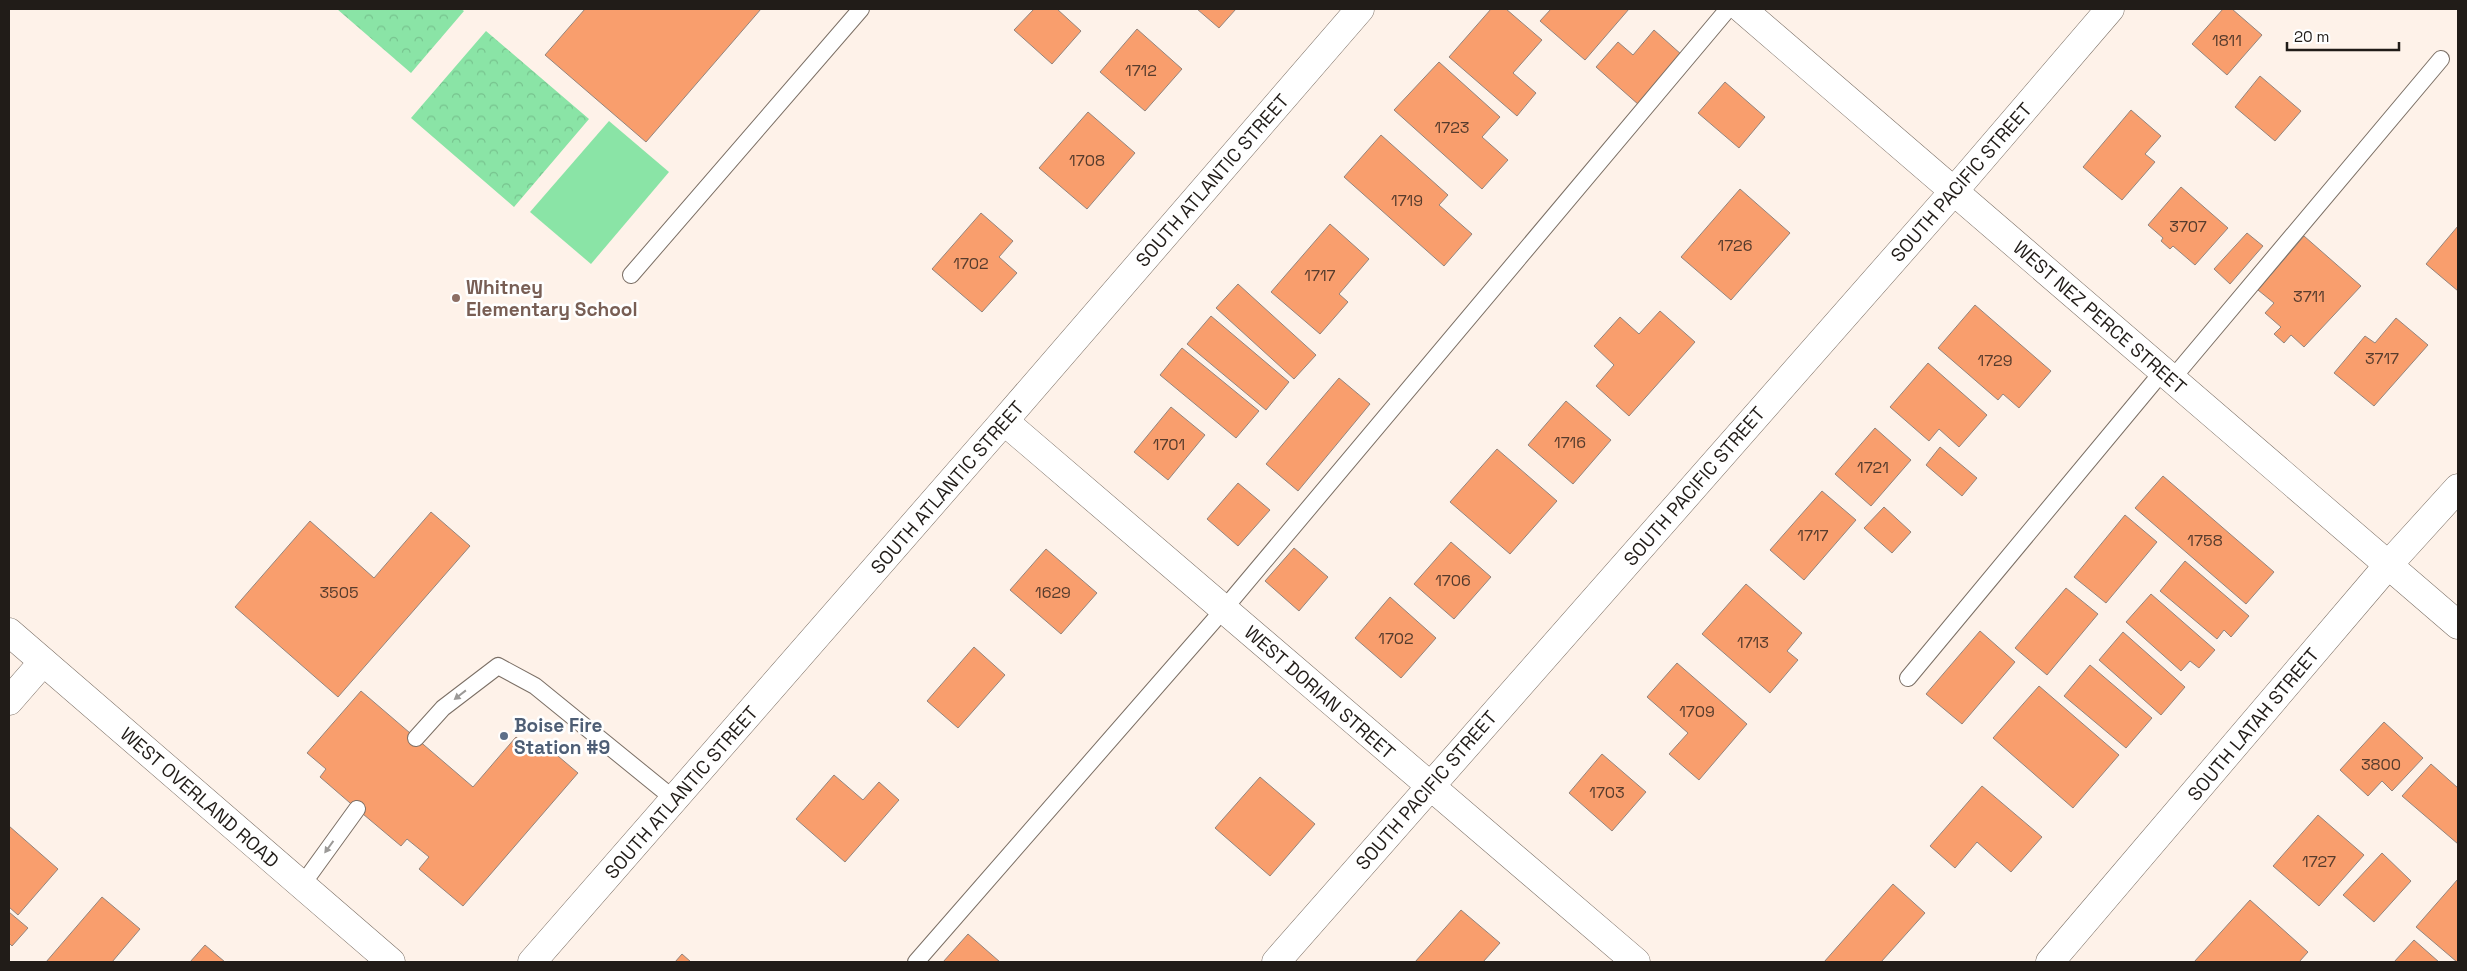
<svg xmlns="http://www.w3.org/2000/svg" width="2467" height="971" font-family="'Space Grotesk',sans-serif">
<defs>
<pattern id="park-crowns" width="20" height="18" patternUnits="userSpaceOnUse" patternTransform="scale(1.25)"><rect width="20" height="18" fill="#8ae4a6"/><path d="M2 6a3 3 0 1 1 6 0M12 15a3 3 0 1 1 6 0" fill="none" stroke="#77c38e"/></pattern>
</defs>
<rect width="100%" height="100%" fill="#fef2e9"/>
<path fill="#8ae4a6" d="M609,121L669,172L591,264L530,212Z"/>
<path fill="url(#park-crowns)" d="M337,9H461L464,11L411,73Z
M486,31L589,119L514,207L411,118Z"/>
<path fill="#f99e6d" stroke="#94857d" d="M585,9H761L646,142L545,55Z
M1034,9H1057L1081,31L1052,64L1014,30Z
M1197,9H1236L1219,28Z
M1491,9H1506L1542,40L1513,73L1536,93L1517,116L1449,57Z
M1551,9H1629L1585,60L1540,21Z
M2223,9H2232L2262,35L2227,75L2192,44Z
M1137,29L1182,69L1145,111L1100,72Z
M1654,30L1682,55L1639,105L1596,67L1618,42L1633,55Z
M1439,62L1500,117L1482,137L1508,160L1482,189L1394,110Z
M2260,76L2301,111L2275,141L2235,107Z
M1725,82L1765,117L1739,148L1698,113Z
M2131,110L2161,136L2145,154L2155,162L2122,200L2083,167Z
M1088,112L1135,153L1087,209L1039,168Z
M1381,135L1448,195L1439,205L1472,234L1444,266L1344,177Z
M2181,187L2228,228L2195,265L2173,246L2170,249L2161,241L2163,238L2148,225Z
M1740,189L1790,233L1731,300L1681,257Z
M981,213L1013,241L999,257L1017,273L982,312L932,269Z
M1330,224L1369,259L1339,294L1348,302L1320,334L1271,292Z
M2458,226V291L2426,264Z
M2247,233L2263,246L2230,284L2214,269Z
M2304,236L2361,286L2304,347L2291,335L2284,343L2274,334L2281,327L2265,313L2274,303L2258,290Z
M1238,284L1316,355L1294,379L1216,308Z
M1975,305L2051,371L2019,408L2003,394L1998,400L1938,348Z
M1660,311L1695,342L1629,416L1596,386L1614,365L1594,346L1620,317L1639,334Z
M1211,316L1289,382L1266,410L1187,344Z
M2396,318L2428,345L2374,406L2334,373L2365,336L2375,343Z
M1182,348L1259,411L1236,438L1160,375Z
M1928,363L1987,415L1959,447L1939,429L1929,441L1890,407Z
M1339,378L1370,404L1298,491L1266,464Z
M1566,401L1611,440L1573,484L1528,445Z
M1171,407L1205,435L1168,480L1134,452Z
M1875,428L1911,460L1871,506L1835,474Z
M1940,447L1977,478L1962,496L1926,465Z
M1497,449L1557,501L1510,554L1450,502Z
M2163,476L2274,572L2246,604L2135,508Z
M1238,483L1270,510L1238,546L1207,519Z
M1822,491L1856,520L1804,580L1770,550Z
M1884,507L1911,532L1892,553L1864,528Z
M431,512L470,546L338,697L235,607L310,521L374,578Z
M2125,515L2157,542L2106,603L2074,577Z
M1451,542L1491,577L1454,619L1414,584Z
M1294,548L1328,577L1299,611L1265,581Z
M1046,549L1097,593L1061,634L1010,590Z
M2185,561L2249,616L2231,637L2224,630L2217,639L2160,591Z
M1746,584L1802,633L1787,651L1798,660L1770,693L1702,634Z
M2066,588L2098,614L2047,675L2015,648Z
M2151,594L2215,650L2199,668L2190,661L2181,671L2126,622Z
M1390,597L1436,638L1401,678L1355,638Z
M1980,631L2015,662L1962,724L1926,694Z
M2123,632L2185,687L2161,715L2099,660Z
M974,647L1005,675L958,728L927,701Z
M1677,663L1747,724L1699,780L1669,754L1688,733L1647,697Z
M2090,665L2152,718L2126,748L2064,696Z
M2039,686L2119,755L2073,808L1993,738Z
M361,691L473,787L516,737L537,754L545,745L578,773L463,906L419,869L429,857L407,839L401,846L357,809L320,777L326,769L307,753Z
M2384,722L2423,758L2392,791L2382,781L2368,796L2340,770Z
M1602,754L1646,792L1612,831L1569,793Z
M2431,764L2458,788V844L2402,796Z
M834,775L863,800L879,782L899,800L845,862L796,819Z
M1260,777L1315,824L1270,876L1215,828Z
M1982,786L2042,837L2011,872L1977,842L1955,868L1930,846Z
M2318,815L2364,855L2319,906L2273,866Z
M9,826L58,869L18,915L9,907Z
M2382,853L2411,881L2374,922L2343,895Z
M2458,879V962H2457L2416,927Z
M1893,884L1925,913L1881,962H1824Z
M102,897L140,929L112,962H46Z
M2250,900L2308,952L2299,962H2194Z
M1461,910L1500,943L1483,962H1415Z
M9,912L28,928L12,946L9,943Z
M968,934L1000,962H943Z
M2414,940L2439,962H2394Z
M205,945L225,962H190Z
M682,954L691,962H675Z"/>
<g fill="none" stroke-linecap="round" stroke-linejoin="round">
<defs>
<path id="lane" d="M631,275L861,9
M2172,379L2441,59
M1908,678L2163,371
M416,738L443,708L498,666L535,686L674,799
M302,885L357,809
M916,962L1224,609L1728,9"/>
<path id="street" d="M1742,9L2458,625
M1004,421L1636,962
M9,701L43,662
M532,962L1004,421L1360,9
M1276,962L1954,191L2110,9
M2050,962L2389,564L2458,488"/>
<path id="primary" d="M9,632L391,962"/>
</defs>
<use href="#lane" stroke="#7b6f65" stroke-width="18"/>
<use href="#street" stroke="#7b6f65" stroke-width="29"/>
<use href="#primary" stroke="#7b6f65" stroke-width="29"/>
<use href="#lane" stroke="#fff" stroke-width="16"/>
<use href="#street" stroke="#fff" stroke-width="28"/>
<use href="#primary" stroke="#fff" stroke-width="28"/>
</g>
<defs><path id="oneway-solid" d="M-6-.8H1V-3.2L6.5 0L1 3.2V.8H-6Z" transform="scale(1.25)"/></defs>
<g fill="#9b9997">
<use href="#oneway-solid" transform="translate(460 695) rotate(142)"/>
<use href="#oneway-solid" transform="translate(329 847) rotate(126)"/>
</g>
<circle fill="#8d6e63" stroke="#fff" stroke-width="2" cx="456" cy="298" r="5"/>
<circle fill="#5c6f8a" stroke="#fff" stroke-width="2" cx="504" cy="736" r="5"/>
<g text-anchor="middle" stroke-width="5" stroke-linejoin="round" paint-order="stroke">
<g font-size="16" fill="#573c2d">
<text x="2227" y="46">1811</text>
<text x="1141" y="76">1712</text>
<text x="1452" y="133">1723</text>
<text x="1087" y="166">1708</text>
<text x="1407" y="206">1719</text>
<text x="2188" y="232">3707</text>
<text x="1735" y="251">1726</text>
<text x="971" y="269">1702</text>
<text x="1320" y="281">1717</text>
<text x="2309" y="302">3711</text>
<text x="2382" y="364">3717</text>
<text x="1995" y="366">1729</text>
<text x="1570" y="448">1716</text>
<text x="1169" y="450">1701</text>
<text x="1873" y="473">1721</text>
<text x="1813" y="541">1717</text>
<text x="2205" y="546">1758</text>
<text x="1453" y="586">1706</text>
<text x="339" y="598">3505</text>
<text x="1053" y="598">1629</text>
<text x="1396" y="644">1702</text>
<text x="1753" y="648">1713</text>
<text x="1697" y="717">1709</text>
<text x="2381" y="770">3800</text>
<text x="1607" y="798">1703</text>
<text x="2319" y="867">1727</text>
</g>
<g font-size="19" fill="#211c18" stroke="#fff">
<text transform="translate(1212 180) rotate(-49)" y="7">SOUTH ATLANTIC STREET</text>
<text transform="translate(1961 182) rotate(-49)" y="7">SOUTH PACIFIC STREET</text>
<text transform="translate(2100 317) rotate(41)" y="7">WEST NEZ PERCE STREET</text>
<text transform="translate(1694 486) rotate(-49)" y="7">SOUTH PACIFIC STREET</text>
<text transform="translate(947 487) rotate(-49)" y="7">SOUTH ATLANTIC STREET</text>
<text transform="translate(1320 692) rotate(41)" y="7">WEST DORIAN STREET</text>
<text transform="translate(2253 724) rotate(-50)" y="7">SOUTH LATAH STREET</text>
<text transform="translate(1426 790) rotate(-49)" y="7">SOUTH PACIFIC STREET</text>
<text transform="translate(681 792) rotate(-49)" y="7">SOUTH ATLANTIC STREET</text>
<text transform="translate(200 797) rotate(41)" y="7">WEST OVERLAND ROAD</text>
</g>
<g font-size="19" font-weight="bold" fill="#785e54" stroke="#fff" text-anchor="start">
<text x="466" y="294">Whitney<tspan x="466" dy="22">Elementary School</tspan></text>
</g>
<g font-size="19" font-weight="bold" fill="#4e5e75" stroke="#fff" text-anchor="start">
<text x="514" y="732">Boise Fire<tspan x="514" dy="22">Station #9</tspan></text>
</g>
</g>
<rect width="2467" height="971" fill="none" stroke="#211c18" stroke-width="20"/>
<path d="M2287 42v8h112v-8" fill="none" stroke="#211c18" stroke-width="2.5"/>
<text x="2294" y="42" font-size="15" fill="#211c18" stroke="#ffffff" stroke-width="4" paint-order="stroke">20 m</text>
</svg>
